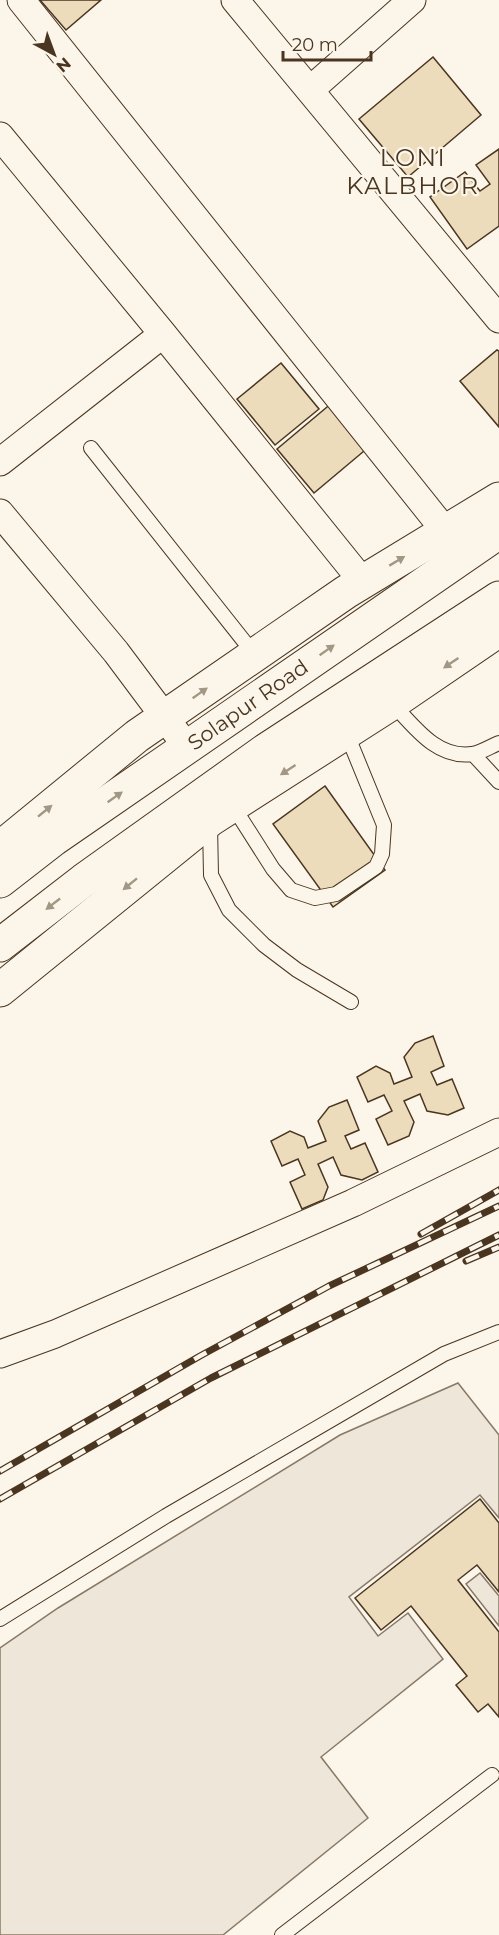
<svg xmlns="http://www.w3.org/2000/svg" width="499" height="1935" font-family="Montserrat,sans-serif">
<rect width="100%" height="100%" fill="#fbf6e9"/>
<path fill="#ede6d9" stroke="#887966" stroke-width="1.5" d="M458,1383L499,1435V1518L480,1495L349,1597L378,1636L408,1613L443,1659L321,1757L368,1818L223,1935H0V1648L58,1608L340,1435Z
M480,1573L499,1596V1626L466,1584Z"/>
<path fill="#ecdcbc" stroke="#4a3520" stroke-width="1.5" d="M40,0H101L66,30Z
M433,57L481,115L408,177L359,119Z
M499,149V226L467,249L430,197L465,172L480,191L490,184L476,165Z
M497,350L499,351V427L460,381Z
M281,363L319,409L275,445L237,399Z
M333,402L370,446L314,493L277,449Z
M325,786L385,870L333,907L273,824Z
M433,1036L444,1066L431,1072L437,1085L452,1079L464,1108L448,1115L427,1111L420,1094L404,1101L414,1122L409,1136L388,1145L376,1119L392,1111L384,1095L368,1102L357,1077L376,1066L390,1073L394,1084L412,1077L404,1057L415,1043Z
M347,1100L359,1130L345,1136L351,1149L365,1143L378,1172L362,1180L341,1175L333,1157L318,1164L328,1187L323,1200L302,1209L290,1182L305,1175L298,1159L282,1166L271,1141L290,1131L304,1137L308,1148L326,1141L318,1121L329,1107Z
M480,1499L499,1523V1592L477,1565L458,1580L499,1632V1717L488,1704L478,1712L456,1685L467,1676L411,1606L381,1630L355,1598Z"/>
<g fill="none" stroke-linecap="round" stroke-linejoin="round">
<defs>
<path id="service" d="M91,448L255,655
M391,702C413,725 436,759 472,754C481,753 491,746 499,743
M473,754L499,782
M231,803L273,869L291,890L315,898L336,894L376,867L382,854L384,825L346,732
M210,825L211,875L229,910L264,945L297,970L351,1002
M0,1619L166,1516L444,1354L499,1332
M282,1935L492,1775"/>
<path id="minor" d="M21,0L446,532
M235,0L499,319
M310,90L412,0
M0,136L163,334L363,582
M0,462L163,334
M0,513L116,652L187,747
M0,1354L55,1334L353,1203L499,1132"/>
<path id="tertiary" d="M0,848L137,736L346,592L499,499
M0,990L211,819L392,703L499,630"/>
<path id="trunk" d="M0,881L54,839L499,532
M0,945L84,880L266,750L499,598"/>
</defs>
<use href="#service" stroke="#4a3520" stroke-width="16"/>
<use href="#minor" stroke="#4a3520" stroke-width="29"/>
<use href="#tertiary" stroke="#4a3520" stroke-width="35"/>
<use href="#trunk" stroke="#4a3520" stroke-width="35"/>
<use href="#service" stroke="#fbf6e9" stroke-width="14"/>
<use href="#minor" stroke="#fbf6e9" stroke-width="27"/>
<use href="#tertiary" stroke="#fbf6e9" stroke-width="33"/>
<use href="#trunk" stroke="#fbf6e9" stroke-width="33"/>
<defs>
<path id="rail" d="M421,1234L499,1190
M466,1261L499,1247
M0,1471L200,1356L329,1286L499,1206
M0,1499L211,1378L499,1235"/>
</defs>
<use href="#rail" stroke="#4a3520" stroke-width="7"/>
<use href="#rail" stroke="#fbf6e9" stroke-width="4.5" stroke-dasharray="14" stroke-linecap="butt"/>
</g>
<defs><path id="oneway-solid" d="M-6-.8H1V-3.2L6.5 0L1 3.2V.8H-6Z" transform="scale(1.5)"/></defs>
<g fill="#a29684">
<use href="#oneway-solid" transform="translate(397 561) rotate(-31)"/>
<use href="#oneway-solid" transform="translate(327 650) rotate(-35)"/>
<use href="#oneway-solid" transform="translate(451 663) rotate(146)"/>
<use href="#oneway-solid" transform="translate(200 693) rotate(-35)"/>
<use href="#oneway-solid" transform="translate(288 770) rotate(147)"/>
<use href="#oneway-solid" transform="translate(115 797) rotate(-35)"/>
<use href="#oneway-solid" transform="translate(45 811) rotate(-39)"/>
<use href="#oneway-solid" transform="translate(130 884) rotate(141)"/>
<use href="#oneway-solid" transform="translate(53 904) rotate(142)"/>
</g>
<g text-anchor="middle" stroke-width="4.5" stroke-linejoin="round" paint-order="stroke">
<g font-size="21" fill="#4a3520" stroke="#fbf6e9">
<text transform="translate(248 705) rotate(-35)" y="7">Solapur Road</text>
</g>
<g font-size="24" letter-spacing="1.5" fill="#4a3520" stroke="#fbf6e9">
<text x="413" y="166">LONI<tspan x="413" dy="28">KALBHOR</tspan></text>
</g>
</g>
<g transform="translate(54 54) rotate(139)" stroke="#fbf6e9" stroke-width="4.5" paint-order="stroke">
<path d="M0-4.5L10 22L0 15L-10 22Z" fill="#4a3520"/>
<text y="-9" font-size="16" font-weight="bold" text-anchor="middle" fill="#4a3520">N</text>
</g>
<path d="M283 51v9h88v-9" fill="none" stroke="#4a3520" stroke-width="3"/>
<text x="292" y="51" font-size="18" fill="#4a3520" stroke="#fbf6e9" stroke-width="4.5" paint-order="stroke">20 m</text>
</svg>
